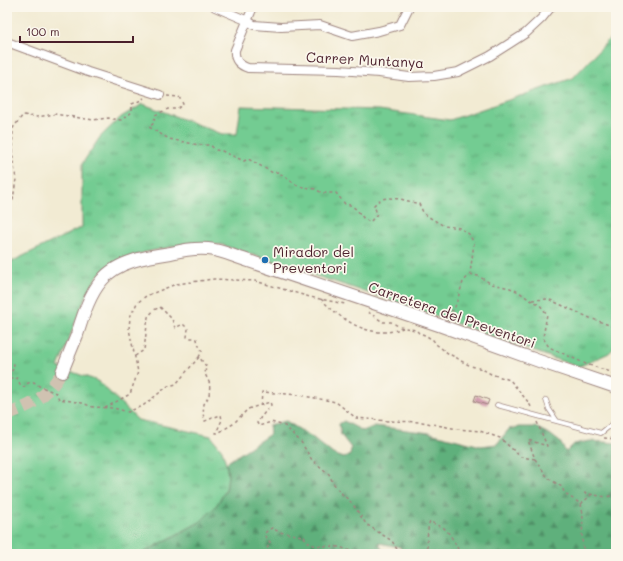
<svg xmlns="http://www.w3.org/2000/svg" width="623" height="561" font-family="Mali,sans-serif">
<defs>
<pattern id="grass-tufts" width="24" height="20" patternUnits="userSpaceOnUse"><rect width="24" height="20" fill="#73cc92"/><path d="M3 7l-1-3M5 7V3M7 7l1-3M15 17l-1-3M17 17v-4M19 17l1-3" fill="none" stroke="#60a577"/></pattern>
<pattern id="forest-firs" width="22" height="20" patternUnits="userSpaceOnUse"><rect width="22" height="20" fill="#5eb07c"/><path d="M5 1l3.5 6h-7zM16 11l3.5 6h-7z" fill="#508f66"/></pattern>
</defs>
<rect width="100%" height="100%" fill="#fbf7ec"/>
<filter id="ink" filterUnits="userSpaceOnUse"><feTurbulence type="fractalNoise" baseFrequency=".025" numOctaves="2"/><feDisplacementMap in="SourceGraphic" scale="8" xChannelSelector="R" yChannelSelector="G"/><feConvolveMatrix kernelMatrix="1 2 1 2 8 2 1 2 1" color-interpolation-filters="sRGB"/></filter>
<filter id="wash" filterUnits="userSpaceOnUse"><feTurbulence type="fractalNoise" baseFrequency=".012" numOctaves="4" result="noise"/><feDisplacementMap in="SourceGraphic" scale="16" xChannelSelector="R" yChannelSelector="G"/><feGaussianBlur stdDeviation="0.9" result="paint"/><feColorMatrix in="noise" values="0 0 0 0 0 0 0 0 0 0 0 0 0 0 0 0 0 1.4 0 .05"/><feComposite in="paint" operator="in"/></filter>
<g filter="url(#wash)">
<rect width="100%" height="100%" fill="#f2ebd3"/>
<path fill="url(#grass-tufts)" stroke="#5e765e" d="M616,32V346L609,353L578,367L390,300L222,245L192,243L146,252L114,263L98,275L85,298L58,367L98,381L138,420L211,436L222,450L226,463L228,475L226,490L216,506L200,522L141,554H7V264L82,227V164L100,137L121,117L143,104L222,134H237L241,106L379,110L450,120L573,78Z"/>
<path fill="url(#forest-firs)" stroke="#546854" d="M286,421L312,437L333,454L344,458L350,455L351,448L341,435L339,424L344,421L363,431L375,426L430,433L481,446L497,444L509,429L519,427H535L551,435L560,442L566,452L574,444L590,441L616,443V554H403L400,547L379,543L384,554H141L200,522L216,506L226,490L228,475L226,463L270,434L269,425Z"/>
<g id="blocks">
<path fill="#d098ac" d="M476,395L489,400L487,405L474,401Z"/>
</g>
</g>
<g filter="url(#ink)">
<use href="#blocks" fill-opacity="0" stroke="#9e857f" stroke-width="1"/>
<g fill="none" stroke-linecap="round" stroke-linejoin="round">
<path stroke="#d0c2b1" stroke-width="12" stroke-dasharray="12 6" stroke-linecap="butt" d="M7,414C34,405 47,396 62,372"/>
<defs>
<path id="lane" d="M546,400L549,409L557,421
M497,405L601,433L616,421"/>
<path id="street" d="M215,7L248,21L254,25L281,27L320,25L352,36L379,31L400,25L409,7
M253,7L235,50C234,60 239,65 248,68L339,70L379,73L409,77L434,76L458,72L490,56L526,33L542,18L551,7
M7,42L88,72L160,95"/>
<path id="secondary" d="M62,372C67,359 72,347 77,335C83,316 89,295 102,280C117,261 149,256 171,253C183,250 196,248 208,249C220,250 231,255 243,259L439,325L539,361L616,387"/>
</defs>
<use href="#lane" stroke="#9e857f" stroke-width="5.5"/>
<use href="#street" stroke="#9e857f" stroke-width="10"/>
<use href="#secondary" stroke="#9e857f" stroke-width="14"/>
<path stroke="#9e857f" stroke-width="1.5" stroke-dasharray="3 3" stroke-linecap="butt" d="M167,96L179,97L183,104L177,109H168L155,115L154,123L149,127L169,139L199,145H210L216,150L222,151L235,157L244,161L248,159L254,162L273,173L278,172L298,186L315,189L322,193H336L345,204C354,204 359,213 364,219C366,220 368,221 370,222L377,214L374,205C376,203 378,201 380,200C389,195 409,201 419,204L424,214L444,226L460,228L469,234L474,243L470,274L463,282L454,310L448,313L444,317
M7,202L13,200L16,179L12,152L13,128L23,115L37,117L55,114L93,120L108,118L121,120L132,112V104L139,101L144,98
M470,274L478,276L492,284L510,288L519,292L530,300L539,304L547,314L543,338L549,347L586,364L611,372L616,376
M321,299C337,316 361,333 384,332C391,332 397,330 403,328
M532,300L548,299L590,318L612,326L616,324
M368,312L383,322H391L400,327L416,330L419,333L425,335L433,340L437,345L449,354L457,358L461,361L471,366L482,369L491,374L510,380L529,403L532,409
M135,356L144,350L148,317L154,310L160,307L172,319L175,328L183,324L188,329L187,337C190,339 194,337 197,339L198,344L202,351L199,357
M7,365L14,364L13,369L8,378H17L21,386L24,387L28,383L34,382L39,386L56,393L59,399L82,403L93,407L113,408L128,412L144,405L168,386L176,384L199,357L206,366L205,374L210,384L209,396L204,404L203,414L205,421C211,419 216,416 221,415L222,420L216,433H218L233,424L248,409L270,402L271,405L261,417L257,423L259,426L271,422L285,426L301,442L312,460L329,474L333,483L342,494L352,503L366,524L392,541L398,551L399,554
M261,406L262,392L299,395L336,402L356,418L389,421L422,422L457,429L480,431L500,438L521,457L535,459
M105,408L130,394L138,372L129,329L130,317L137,303L146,296L176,284L214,279L255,281L310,297L345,304
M537,422L547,446L528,440L535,459L548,478L562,487L564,492L570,497L581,504L583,514L582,539L584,554
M604,438L616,439
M584,493C593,494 602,498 611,496L616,488
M581,504L591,495
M265,554L270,542L265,536V533L268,530L272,528L279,532L303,536L311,545L340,547L357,554
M386,554V552L392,554
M427,554C427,546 427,527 430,521C435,525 438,525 442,527C448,529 458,548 460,554
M471,554L472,550H474L479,554"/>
<use href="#lane" stroke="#fff" stroke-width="4"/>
<use href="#street" stroke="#fff" stroke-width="8"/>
<use href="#secondary" stroke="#fff" stroke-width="12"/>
</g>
</g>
<circle fill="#1f6fb2" stroke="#fbf7ec" stroke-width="1.5" cx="265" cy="260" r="4"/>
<g text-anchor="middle" stroke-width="3.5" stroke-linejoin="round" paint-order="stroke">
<g font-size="14" fill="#4a1f2b" stroke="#fbf7ec">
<text transform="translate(365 60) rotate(3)" y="5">Carrer Muntanya</text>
<text transform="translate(452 315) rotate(19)" y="5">Carretera del Preventori</text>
</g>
<g font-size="14" fill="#4a1f2b" stroke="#fbf7ec" text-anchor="start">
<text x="273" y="257">Mirador del<tspan x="273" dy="16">Preventori</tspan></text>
</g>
</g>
<rect width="623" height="561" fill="none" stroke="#fbf7ec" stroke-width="24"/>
<path d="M20 36v6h113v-6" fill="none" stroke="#4a1f2b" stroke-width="2"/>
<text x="26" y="36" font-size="12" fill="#4a1f2b" stroke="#fbf7ec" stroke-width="3" paint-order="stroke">100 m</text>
</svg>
